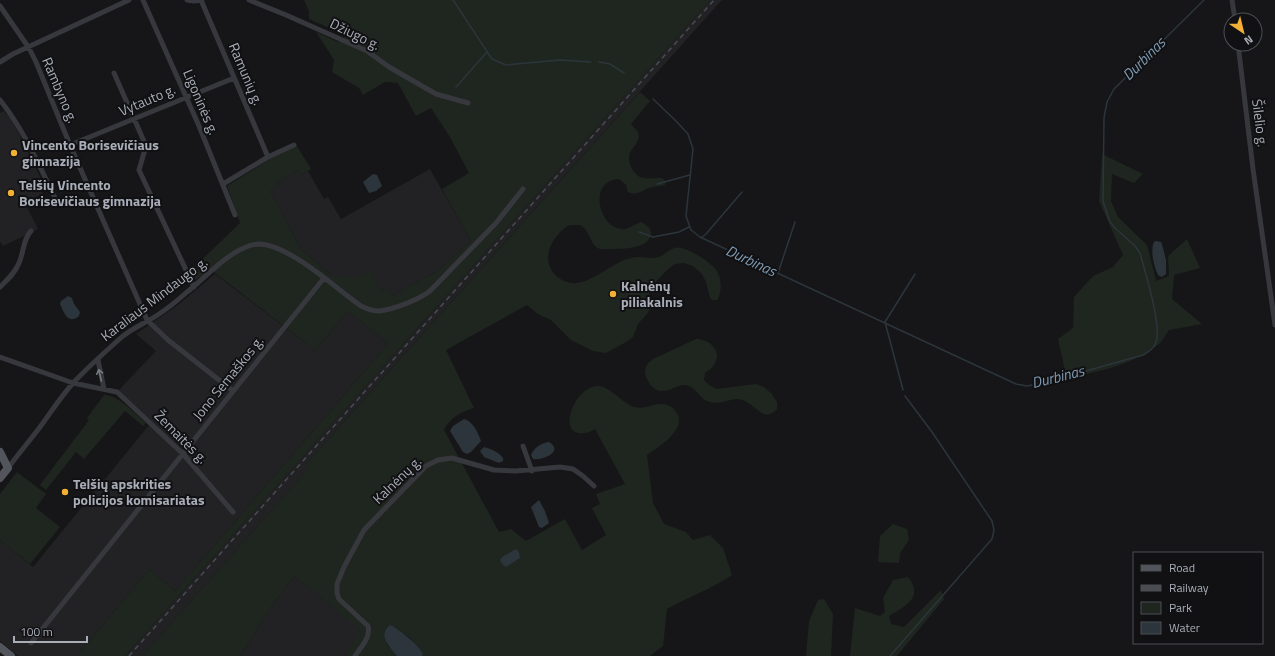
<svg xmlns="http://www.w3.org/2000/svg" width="1275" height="656" font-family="'Titillium Web',sans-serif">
<rect width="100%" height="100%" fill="#161618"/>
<path fill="#222225" d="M710,0H722L306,464L310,467L142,656H125Z
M4,111L13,121L44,185L42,194L25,203L38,229L3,246L0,242V113Z
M430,169L471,241L439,270L392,296L359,277H333L301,249L270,191L277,187L276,184L298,170L301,175L308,171L324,199L328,197L341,219Z
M215,274L315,350L348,311L388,344L175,591L149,569L77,656H18L0,641V540L33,567L150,424L117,392L156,351L136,334L178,305Z
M294,576L362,630L345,656H240L271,607Z"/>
<path fill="#1e261f" d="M304,0H710L125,656H77L149,569L175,591L388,344L348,311L315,350L211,270L195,280L189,272L240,223L227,186L273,157L297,146L311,169L301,175L298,170L276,184L278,187L270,191L301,249L333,277H359L370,271L382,291L388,289L392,296L439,270L471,241L442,189L469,173L450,137L431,108L416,116L398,83L385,82L363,95L359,88L332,72L334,60L316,32L338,42L347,36L309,19V11Z
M640,92L650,101L631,124C634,128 639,131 639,136C638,143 633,147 630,153C627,162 633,176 643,178C648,179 656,178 662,178L665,181V185C659,187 654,186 649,188C641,191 637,196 628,192L626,185L619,179C589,180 597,225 621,229C626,231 635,224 641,222C645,224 650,227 651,232C652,249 623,249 612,249C608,249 603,250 600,249C592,246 591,238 587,232C586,229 583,227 580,225C578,225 574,225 571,225C566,226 560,232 557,236C543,252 545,274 567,282C584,288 605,269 620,262C625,259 634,257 640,257C647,257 652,259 658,257C664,256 668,250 674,248C684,244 712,263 717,271C722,280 722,292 717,300H713L710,298L706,282L702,274L693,266L684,263L675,264L668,269L653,285L649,292L650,308L647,314L638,324L633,337L626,342L606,353L593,351L571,340L551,320L538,314L527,305L446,350L474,408C461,412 450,417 444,430L499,532L511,529L526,541L565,519L582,550L606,535L592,508L600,504L596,494L625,484L595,429C592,431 588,433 584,433C556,437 573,388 597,386C609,385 622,403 634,407C644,410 653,403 663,404C669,405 673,407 676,412C689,428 658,448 647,455L653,503L664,524L686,532L693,540L710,535L723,548L732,575C712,589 688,597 667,609L663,646L650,656H422L423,654L410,638L393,626L391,625L387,644L397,656H345L361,630L294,576L271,607L240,656H142L309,468L306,464Z
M1102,154L1143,174L1134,183L1112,174L1111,201L1118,217L1147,245L1156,281L1169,276L1168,256L1187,239L1200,268L1174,275L1172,299L1202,324L1169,330C1166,334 1164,339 1160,343C1135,365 1098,371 1067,379L1058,339L1073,328L1074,297L1093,276L1113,267L1123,255L1099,201Z
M696,339C707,339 721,348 716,361C714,367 709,370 705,373L704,380L709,385L717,389L756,384L764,387L772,394L777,402V409C763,426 753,399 738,399C729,399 720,405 710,402C700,400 696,386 685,385C676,385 669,392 661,391C653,391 645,379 645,371C645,366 649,362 653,359Z
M104,395C118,394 136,415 146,423L143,426L125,411L84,459L76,452L46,490L40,485L89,420L87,418Z
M17,472L46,494L36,508L60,527L30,564L0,540V494Z
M893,524L907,529L909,540L900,553L899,563L878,562L880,536Z
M908,577C925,597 904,607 889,616L891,624L904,627L941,590L944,599L897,656H850L855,608L880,616L885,612L883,598L893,580Z
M824,599L833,614L831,656H806L809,621L818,600Z"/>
<path fill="#2c353c" d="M373,174L377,175L382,186L376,191L369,193L363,182Z
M1156,241L1161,242L1162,244L1166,260V274L1162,277L1158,275C1154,266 1150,251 1154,242Z
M68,296L72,298L74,304L80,312L79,316C68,325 64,313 60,304L61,301Z
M464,419C473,421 478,433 481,441L471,452L467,454L463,452L450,431L453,426Z
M549,442C564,451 544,461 533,459L531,455C534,448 541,443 549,442Z
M484,447C491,449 499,452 503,458V461L499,463L484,457L480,451Z
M539,500L545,511L549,523L542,528L539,527L531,507Z
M516,549L519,552L520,558L506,567L503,565L500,560L502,557Z
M390,625L393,626C404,634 416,642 423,654L422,656H397C390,647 377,635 390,625Z"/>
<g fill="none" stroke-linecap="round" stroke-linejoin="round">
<path stroke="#2c353c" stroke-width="1.5" d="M453,0L492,59L506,65L560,60L591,62
M599,62L610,64L624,73
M456,87L487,52
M653,99L676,121L688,134L693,149L686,216L691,230L700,237L1016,384L1027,386L1043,383L1143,355C1148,352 1154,349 1156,342C1162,325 1145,272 1140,253L1135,246L1116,229L1110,222L1103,201L1104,118L1107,102L1114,89L1204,0
M657,184L690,175
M639,232L653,237L679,232L689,227
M701,238L706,234L742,192
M778,273L795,222
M903,390L885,322L915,274
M890,656L992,539L994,530L992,521L932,432L905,396"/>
<path stroke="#37383d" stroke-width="5" d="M143,0L199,126L235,215
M187,0L194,1L202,0
M201,0L268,157
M249,0L286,15L367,51L389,67L436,94L468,103
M1232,0L1235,20
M0,6L29,48L36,62L70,145L147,320L168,340L233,391
M1238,44L1253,169L1275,325
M0,62L13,54L129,0
M114,73L146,146L139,170L194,287
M0,100C24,130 39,165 56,200L58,203L64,204
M70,145L234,78
M223,184L268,157L294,145
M0,287C8,279 15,273 19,263C24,252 23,239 31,231
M0,357L73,383L117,392L183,454L233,512
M98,360L104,389
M523,446L532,471
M8,468C19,453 32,438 43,423C53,409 63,394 74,382C89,366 106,351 123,336C133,328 145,323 156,316C167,309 177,301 187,292C205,278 235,244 259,244C290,245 335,288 361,306C367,309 373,311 379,311C395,309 418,300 430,291L496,223L523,189
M31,643L324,278
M355,656C361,647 371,637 368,626L339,599L337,593V584L344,567L364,530L426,466L438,460L452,458L494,470L516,471L560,467L573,469L583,476L594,486"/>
<path stroke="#53555c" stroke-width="8" d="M0,452L8,468L0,478
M0,647L11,656"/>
<path stroke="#4a4c52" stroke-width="1.5" stroke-dasharray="5 4" stroke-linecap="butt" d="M129,656L714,0"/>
</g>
<defs><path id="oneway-shaft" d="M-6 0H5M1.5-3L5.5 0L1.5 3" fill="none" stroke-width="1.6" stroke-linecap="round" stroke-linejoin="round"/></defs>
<use stroke="#757881" href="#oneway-shaft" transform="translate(100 375) rotate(-103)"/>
<g fill="#f2b134" stroke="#111113" stroke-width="1.5">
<circle cx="14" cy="153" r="4"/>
<circle cx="11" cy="193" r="4"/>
<circle cx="613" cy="294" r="4"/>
<circle cx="65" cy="492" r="4"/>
</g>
<g text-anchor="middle" stroke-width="4" stroke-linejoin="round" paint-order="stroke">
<g font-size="14" fill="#a8adb8" stroke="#111113">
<text transform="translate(355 34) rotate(26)" y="5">Džiugo g.</text>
<text transform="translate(246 74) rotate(67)" y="5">Ramunių g.</text>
<text transform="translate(60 90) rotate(67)" y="5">Rambyno g.</text>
<text transform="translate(147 100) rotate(-23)" y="5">Vytauto g.</text>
<text transform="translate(201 102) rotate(67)" y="5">Ligoninės g.</text>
<text transform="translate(1260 123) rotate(83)" y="5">Šilelio g.</text>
<text transform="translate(154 299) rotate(-37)" y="5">Karaliaus Mindaugo g.</text>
<text transform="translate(228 378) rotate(-51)" y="5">Jono Semaškos g.</text>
<text transform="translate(181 437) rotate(45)" y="5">Žemaitės g.</text>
<text transform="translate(397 480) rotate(-44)" y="5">Kalnėnų g.</text>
</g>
<g font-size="14" font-weight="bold" fill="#a8adb8" stroke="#111113" text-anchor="start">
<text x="22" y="150">Vincento Borisevičiaus<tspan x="22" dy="16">gimnazija</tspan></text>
<text x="19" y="190">Telšių Vincento<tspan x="19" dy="16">Borisevičiaus gimnazija</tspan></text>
<text x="621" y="291">Kalnėnų<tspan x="621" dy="16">piliakalnis</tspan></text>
<text x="73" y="489">Telšių apskrities<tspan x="73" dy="16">policijos komisariatas</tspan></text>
</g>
<g font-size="15" font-style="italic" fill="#7f9bb3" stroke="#111113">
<text transform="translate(1144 59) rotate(-45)" y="5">Durbinas</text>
<text transform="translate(751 261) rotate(25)" y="5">Durbinas</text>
<text transform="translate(1058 377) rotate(-14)" y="5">Durbinas</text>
</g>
</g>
<rect x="1133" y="552" width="130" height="92" fill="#111113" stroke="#4d4f55"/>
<rect x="1141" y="565" width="20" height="6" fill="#53555c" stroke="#4d4f55"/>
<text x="1169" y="572" font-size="12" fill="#a8adb8">Road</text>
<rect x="1141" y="585" width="20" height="6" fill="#4a4c52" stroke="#4d4f55"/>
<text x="1169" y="592" font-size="12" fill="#a8adb8">Railway</text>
<rect x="1141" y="602" width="20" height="12" fill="#1e261f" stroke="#4d4f55"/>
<text x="1169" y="612" font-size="12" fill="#a8adb8">Park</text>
<rect x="1141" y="622" width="20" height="12" fill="#2c353c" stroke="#4d4f55"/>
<text x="1169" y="632" font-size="12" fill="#a8adb8">Water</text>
<g transform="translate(1243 32) rotate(145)"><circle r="19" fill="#111113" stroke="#4d4f55"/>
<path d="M0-3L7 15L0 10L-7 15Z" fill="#f2b134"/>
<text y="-6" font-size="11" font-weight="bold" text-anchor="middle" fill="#a8adb8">N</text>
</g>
<path d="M14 636v6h73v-6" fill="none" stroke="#a8adb8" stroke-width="2"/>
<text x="20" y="636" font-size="12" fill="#a8adb8" stroke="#111113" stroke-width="3" paint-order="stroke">100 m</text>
</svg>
